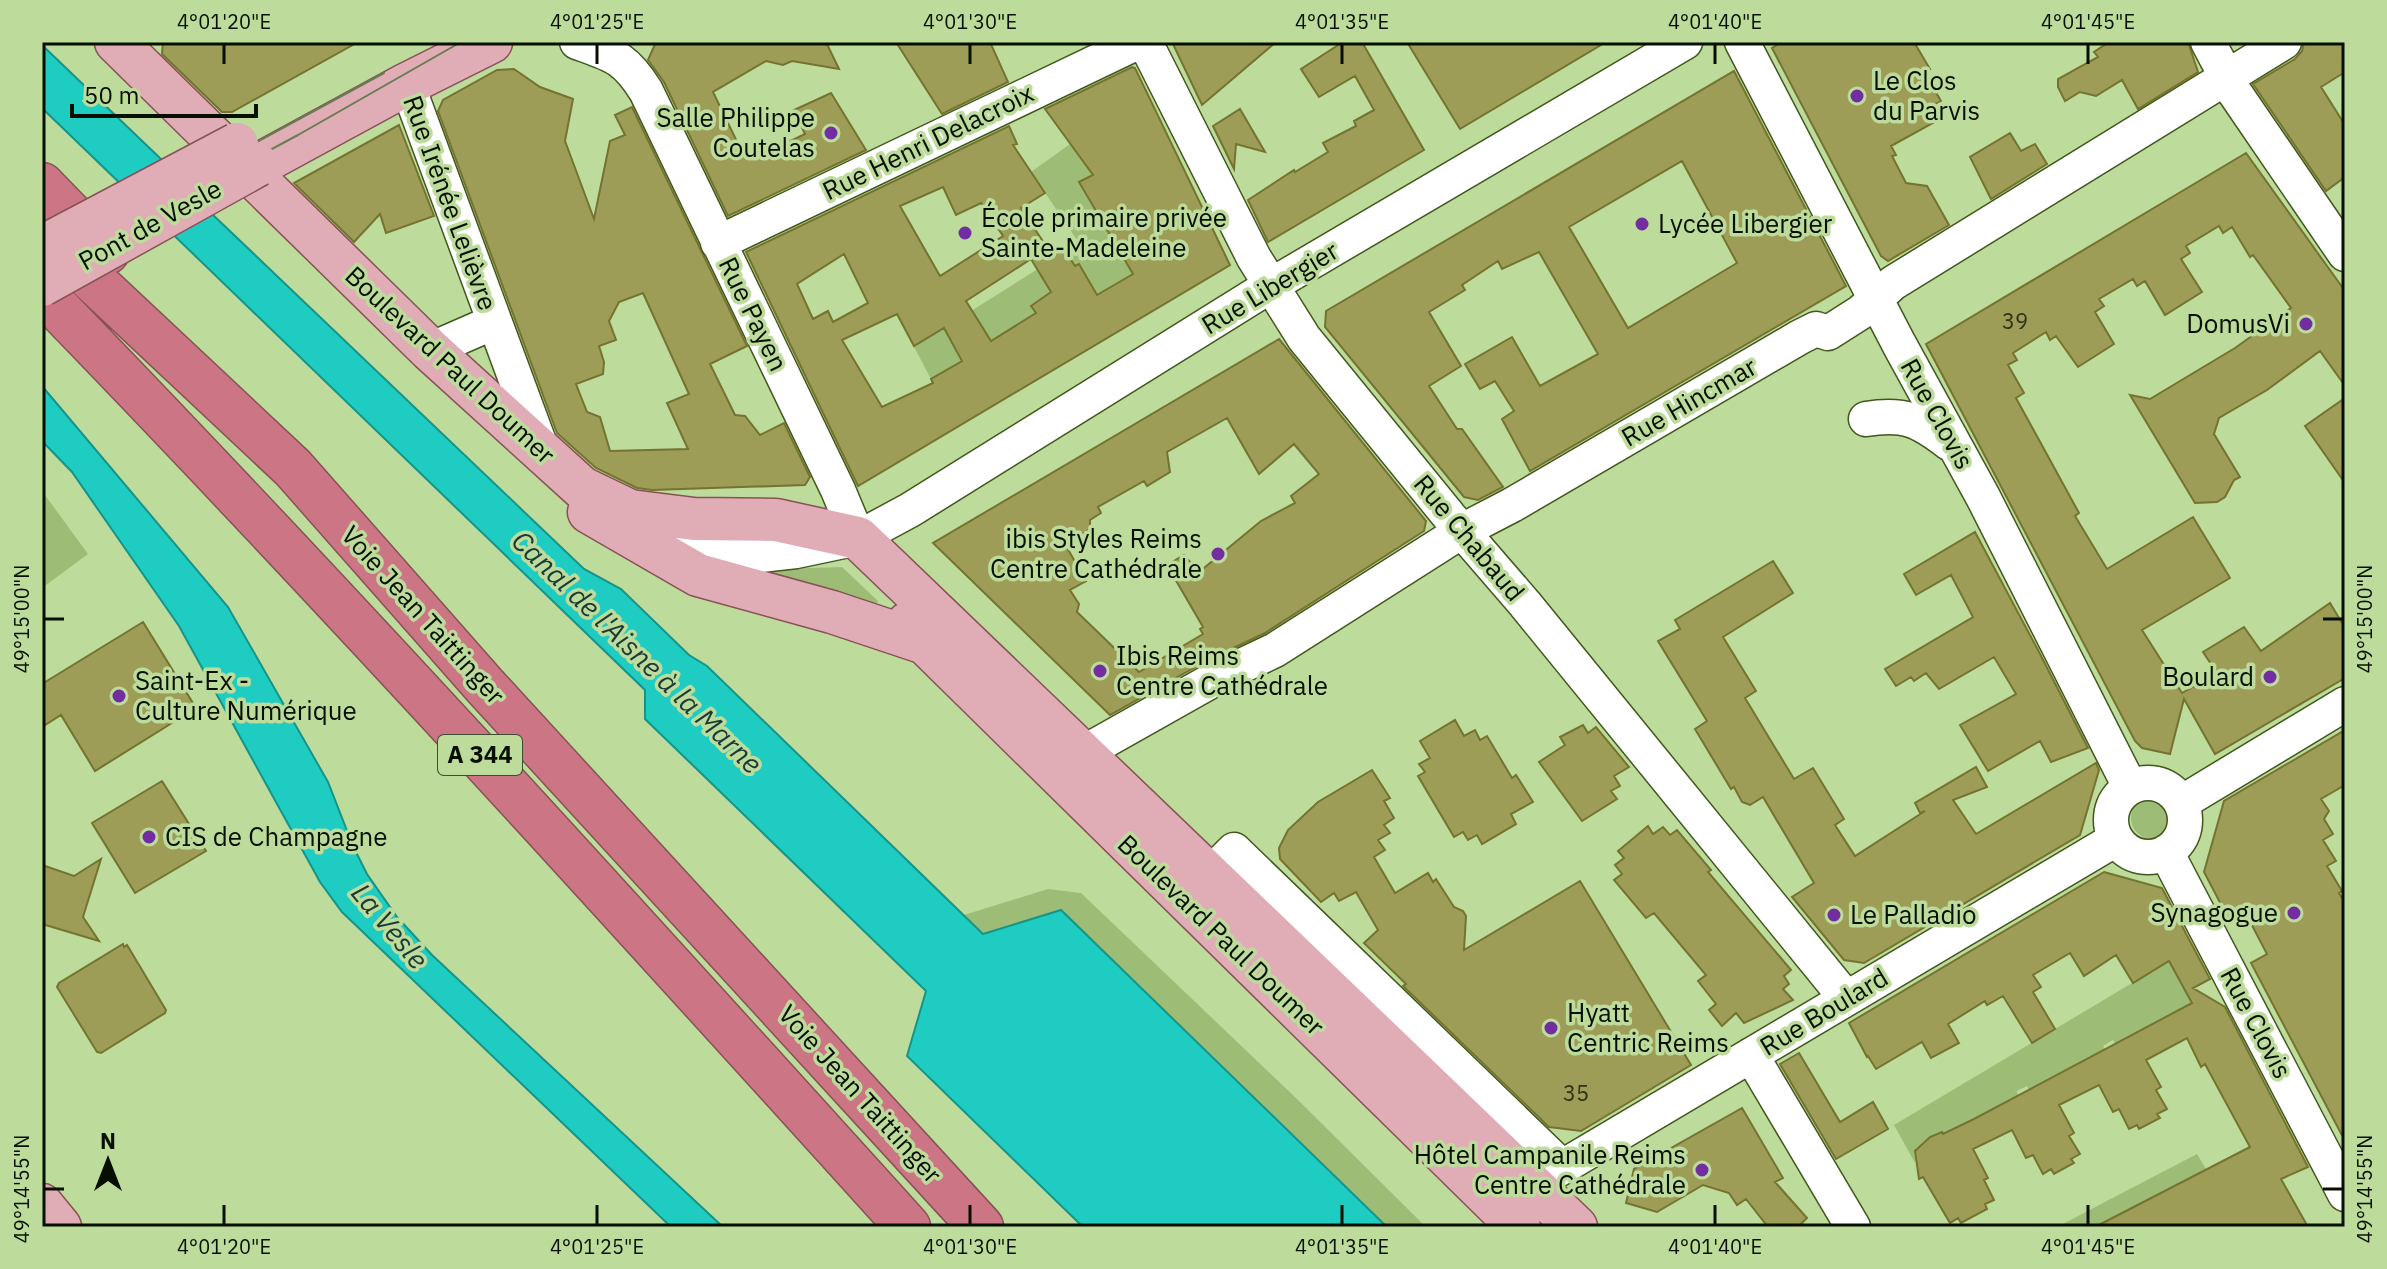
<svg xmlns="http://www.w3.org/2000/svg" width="2387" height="1269" font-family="'IBM Plex Sans',sans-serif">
<rect width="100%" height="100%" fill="#bddb9b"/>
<path fill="#9dbd76" d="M1070,144L1082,160L1091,156L1106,193L1092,175L1079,183L1133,274L1097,295L1079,264L1072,268L1079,282L1031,306L1036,314L1012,336L959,357L968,373L931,379L914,347L1079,243L1031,172Z
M42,491L88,554L42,588Z
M842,567L878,601L872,615L746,570Z
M2131 818a21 21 0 1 1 42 0a21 21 0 1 1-42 0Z
M1048,889L1081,893L1298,1100L1426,1227H1387L1062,910L984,934L964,915Z
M2169,961L2192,1003L2115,1044L2113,1040L2103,1046L2105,1049L2029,1090L2027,1086L2017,1091L2018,1095L1944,1135L1942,1132C1927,1139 1916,1146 1915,1163L1894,1125Z
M2197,1154L2206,1169L2095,1227H2057Z"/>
<path fill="#1eccc2" stroke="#179488" stroke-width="2" d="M42,45L163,161L212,214L584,569L621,589L689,655L707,666L983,934L1061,910L1387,1227H1083L907,1056L926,991L645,719V690L42,108Z
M42,386L228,607L328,782L353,846L367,874L397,917L432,955L723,1227H671L342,912L320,882L179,626L72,472L42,441Z"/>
<path fill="#9d9d58" stroke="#74732f" stroke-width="2" fill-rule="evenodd" d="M163,42H358L232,112H222L162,54Z
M656,42H826L839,69L792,61L783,65L766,61L713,92L741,150L762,140L768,152L805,134L794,110L831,93L866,150L728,216L664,82L648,60Z
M896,42H990L1008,82L942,114Z
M1172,42H1276L1202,105Z
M1343,42H1362L1424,150L1268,242L1248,200L1294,170L1295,172L1328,152L1323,143L1356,126L1354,121L1374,110L1355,76L1319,97L1301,69Z
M1407,42H1606L1460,129Z
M1782,42H1914L1930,69L1924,72L1941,101L1925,110L1933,123L1891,146L1896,155L1892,156L1906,183L1927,186L1949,225L1888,261L1881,256L1772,48Z
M2109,42H2188L2198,72L2138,109L2122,80L2096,96L2080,92L2065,101L2058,87V79L2098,57L2094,52Z
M2304,42H2345V72L2321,87L2345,125V177L2326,191L2253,84L2295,59L2302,51Z
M1132,67L1135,68L1230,265L858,486L746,252L1009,126L1017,144L1013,145L1045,193L1021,208L1052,255L1063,248L1075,266L1079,264L1097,295L1133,274L1079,182L1093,175L1045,109ZM943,187L956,215L981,203L1003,236L940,276L900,206ZM844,254L868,303L833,322L828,311L813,319L797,284ZM1031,259L1051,292L1031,306L1036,313L991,341L966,301ZM897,314L914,346L944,328L962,361L931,379L933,383L882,407L842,340Z
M514,69L540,87L573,99L565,141L594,219L610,141L625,135L615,115L632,107L747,346L710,364L735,415L745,416L760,435L784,423L810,477L805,485L652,490L637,488L596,468L557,433L438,111L443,100L497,70ZM643,293L689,394L667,403L688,449L610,451L600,417L587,412L576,384L603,374L604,362L599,346L616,340L609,321L619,302Z
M1734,71L1846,286L1530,471L1502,419L1514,411L1495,381L1480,389L1465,364L1512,337L1540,386L1598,354L1539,252L1502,269L1498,261L1462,285L1465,290L1429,312L1461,366L1429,386L1457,429H1462L1503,487L1478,500L1464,497L1325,327L1326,311ZM1682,161L1737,263L1628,328L1569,227Z
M1240,109L1265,152L1236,144L1234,169L1213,126Z
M399,125L434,216L386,233L380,214L354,242L294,183Z
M2010,133L2021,151L2035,144L2047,164L1991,199L1970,157Z
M2246,153L2345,291V386L2320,351L2267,390L2219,418L2214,434L2240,477L2234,480L2225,497L2217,502L2195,503L2130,395L2150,399L2235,348L2291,308L2253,255L2250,257L2232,227L2223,233L2219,226L2186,246L2190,253L2181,259L2202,292L2165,315L2145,281L2137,286L2133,279L2099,299L2104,306L2095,312L2114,344L2078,367L2056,336L2050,340L2046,332L2013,353L2017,360L2008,365L2024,393L2016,398L2079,513L2075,516L2107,569L2193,517L2230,578L2142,630L2182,693L2217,673L2203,652L2244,627L2261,651L2330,603L2345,628V678L2215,754L2184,699L2170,754L2142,748L2135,741L1926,344Z
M1279,339L1426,521L1424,531L1265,633L1208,660L1110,715L933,543ZM1227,418L1259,474L1294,444L1319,474L1291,496L1295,503L1261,521L1199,572L1184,555L1167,565L1203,627L1200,629L1203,634L1139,672L1077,612L1079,604L1070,590L1086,581L1065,544L1090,529V520L1101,513L1098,507L1144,481L1147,486L1170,472L1167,452Z
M2345,398V483L2305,426Z
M1975,532L2038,650L2088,748L2051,762L2040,741L1988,771L1960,725L2016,694L1994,657L1939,689L1926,673L1914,681L1911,677L1896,686L1885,669L1973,617L1951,575L1916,595L1904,574Z
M1773,561L1793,593L1723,637L1756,691L1745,698L1794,779L1813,768L1844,819L1835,825L1855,856L1925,811L1920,813L1915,803L1976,767L1987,787L1953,800L1976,834L2096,763L2099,770L2080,835L1864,963L1844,960L1792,897L1814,883L1763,797L1750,805L1742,802L1734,787L1731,789L1695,729L1707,721L1658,641L1680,629L1675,620Z
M143,622L196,708L95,771L61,715L42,727V684Z
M1455,720L1464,736L1475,730L1480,740L1487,736L1512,778L1516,775L1533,802L1511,814L1516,824L1482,844L1477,835L1468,840L1463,832L1454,837L1418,776L1425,772L1419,764L1430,758L1420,741Z
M1583,725L1588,733L1596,727L1629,767L1614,776L1620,786L1611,791L1617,799L1582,821L1539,762L1565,745L1560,737Z
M2345,730V785L2321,799L2329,811L2324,819L2333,834L2323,840L2336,861L2327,866L2342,891L2339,893L2345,903V1141L2251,963L2267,954L2244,910L2228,918L2204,872L2224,801Z
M1372,770L1390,798L1384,801L1394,818L1384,825L1390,833L1378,840L1385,850L1374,857L1395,893L1428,873L1433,882L1436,879L1454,907L1463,911L1466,916L1464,950L1580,881L1691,1065L1581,1131L1549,1127L1403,986L1406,984L1364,943L1378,930L1356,892L1339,901L1334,893L1321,902L1280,859L1279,848L1288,830L1318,802Z
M162,781L206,851L135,893L92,823Z
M1648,826L1653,834L1663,827L1670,835L1677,830L1711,870L1708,872L1791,970L1784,976L1789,984L1783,989L1793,1000L1744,1023L1736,1013L1722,1026L1709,1010L1716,1004L1698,981L1706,975L1654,913L1646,918L1614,880L1622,874L1615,865L1624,858L1618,851Z
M101,859L83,917L99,941L42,924V865L74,876Z
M2104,872L2162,888L2210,979L2193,988L2225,1007L2308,1167L2281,1179L2308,1227H2095L2250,1147L2205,1064L2201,1067L2187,1038L2146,1060L2161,1087L2156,1090L2167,1109L2157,1114L2160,1118L2139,1129L2137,1125L2129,1129L2119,1109L2113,1112L2099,1085L2059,1105L2074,1133L2069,1136L2080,1154L2071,1159L2074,1163L2054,1174L2051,1169L2043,1174L2033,1155L2026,1158L2012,1130L1973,1149L1988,1178L1984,1180L1994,1200L1985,1204L1987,1209L1961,1223L1958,1218L1950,1223L1923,1177L1919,1179L1915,1151L1930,1137L1942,1132L1943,1134L1974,1119L2192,1003L2169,961L2133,983L2116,955L2084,976L2070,953L2033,975L2041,987L2033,992L2055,1029L2032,1043L2003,996L1987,1005L1985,1001L1948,1024L1959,1043L1931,1058L1922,1042L1876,1069L1868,1056L1867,1057L1849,1023Z
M123,944L124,947L127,945L166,1010L165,1013L101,1053L97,1052L57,987L59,983Z
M1799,1053L1840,1122L1873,1102L1888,1129L1836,1159L1780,1064Z
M1742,1108L1783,1178L1775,1182L1807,1218L1798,1227H1768L1746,1199L1737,1205L1729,1193L1703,1185L1657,1212L1626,1203L1634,1169Z"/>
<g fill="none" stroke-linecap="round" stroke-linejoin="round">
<defs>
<path id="minor" d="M577,42C613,55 625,57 646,91L838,490L858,538
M1145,42L1254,258L1304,338L1449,516L1525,604L1846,998
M1742,42L1899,344L1983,497L2130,787
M2208,42L2235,93L2345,254
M407,84L543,453
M718,243L1138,42
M430,350L494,322
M1866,419C1905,413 1919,420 1949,443
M653,547L744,557L796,551L858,538L910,510L1270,286L1685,42
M1083,753L1218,677L1275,650L1462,531L1512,505L1800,337L1816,329L1828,333L1861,312L1893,283L2284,42
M2111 820a37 37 0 1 1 74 0a37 37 0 1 1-74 0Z
M2181,803L2345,704
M2166,852L2345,1194
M1209,875L1234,850L1562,1167
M1751,1055L1853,1227
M1532,1185L2116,839"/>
<path id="major" d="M116,42L430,350L582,488L630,511L694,519L776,520L858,538L1576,1227
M258,165L407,84L491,42
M589,512L698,575L832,612L925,643
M908,623L925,643L1519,1227
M42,1205L60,1227"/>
<path id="highway" d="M42,185L107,252
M50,240L293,468L485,686L981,1227
M42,292C338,597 623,912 908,1227"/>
</defs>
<use href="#minor" stroke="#40581c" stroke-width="37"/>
<use href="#major" stroke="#875256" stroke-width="45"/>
<use href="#highway" stroke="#875256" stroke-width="47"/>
<use href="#minor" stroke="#fff" stroke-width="34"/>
<use href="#major" stroke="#e0acb6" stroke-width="42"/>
<use href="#highway" stroke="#cc7585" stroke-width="44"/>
<path stroke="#687c52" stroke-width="2" d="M42,259L384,73
M42,273L298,135L461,42"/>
<defs>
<path id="major-bridge" d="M42,247L237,144
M42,285L258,165"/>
</defs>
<use href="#major-bridge" stroke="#875256" stroke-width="45" stroke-linecap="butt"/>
<use href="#major-bridge" stroke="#e0acb6" stroke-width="42"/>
</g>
<path fill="none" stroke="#071000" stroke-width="3" d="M224,44V64M597,44V64M970,44V64M1342,44V64M1715,44V64M2088,44V64M44,619H64M2323,619H2343M44,1189H64M2323,1189H2343M224,1205V1225M597,1205V1225M970,1205V1225M1342,1205V1225M1715,1205V1225M2088,1205V1225"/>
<g fill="#722da0" stroke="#bddb9b" stroke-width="3">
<circle cx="1857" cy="96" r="8"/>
<circle cx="831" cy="133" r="8"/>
<circle cx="1642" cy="224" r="8"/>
<circle cx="965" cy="233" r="8"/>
<circle cx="2306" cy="324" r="8"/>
<circle cx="1218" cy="554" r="8"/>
<circle cx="1100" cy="671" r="8"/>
<circle cx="2270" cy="677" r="8"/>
<circle cx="119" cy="696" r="8"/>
<circle cx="149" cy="837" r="8"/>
<circle cx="2294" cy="913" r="8"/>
<circle cx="1834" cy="915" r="8"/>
<circle cx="1551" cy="1028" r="8"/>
<circle cx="1702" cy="1170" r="8"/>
</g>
<g text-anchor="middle" stroke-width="7" stroke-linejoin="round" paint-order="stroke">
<g font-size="22" fill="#2c3316">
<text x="2015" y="329">39</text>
<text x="1576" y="1101">35</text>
</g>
<rect fill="#bddb9b" stroke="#3e4d2e" stroke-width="2" x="438" y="735" width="84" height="40" rx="6"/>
<g font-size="24" font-weight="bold" fill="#071000">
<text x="480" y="763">A 344</text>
</g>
<g font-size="26" fill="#071000" stroke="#bddb9b" text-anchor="start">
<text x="1873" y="90">Le Clos<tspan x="1873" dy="30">du Parvis</tspan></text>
<text x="815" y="127" text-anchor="end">Salle Philippe<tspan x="815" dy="30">Coutelas</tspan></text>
<text x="981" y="227">École primaire privée<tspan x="981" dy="30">Sainte-Madeleine</tspan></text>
<text x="1658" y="233">Lycée Libergier</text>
<text x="2290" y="333" text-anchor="end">DomusVi</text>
<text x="1202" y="548" text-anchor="end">ibis Styles Reims<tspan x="1202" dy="30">Centre Cathédrale</tspan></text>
<text x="1116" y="665">Ibis Reims<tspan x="1116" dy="30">Centre Cathédrale</tspan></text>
<text x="2254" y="686" text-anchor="end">Boulard</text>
<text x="135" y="690">Saint-Ex -<tspan x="135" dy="30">Culture Numérique</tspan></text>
<text x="165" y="846">CIS de Champagne</text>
<text x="2278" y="922" text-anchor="end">Synagogue</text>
<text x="1850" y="924">Le Palladio</text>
<text x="1567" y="1022">Hyatt<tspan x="1567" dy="30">Centric Reims</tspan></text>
<text x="1686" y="1164" text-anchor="end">Hôtel Campanile Reims<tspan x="1686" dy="30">Centre Cathédrale</tspan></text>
</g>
<g font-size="26" fill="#071000" stroke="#bddb9b">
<text transform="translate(928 142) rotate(-26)" y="9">Rue Henri Delacroix</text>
<text transform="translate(450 203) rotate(70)" y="9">Rue Irénée Lelièvre</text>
<text transform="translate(150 225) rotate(-29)" y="9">Pont de Vesle</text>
<text transform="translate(1270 288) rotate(-31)" y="9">Rue Libergier</text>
<text transform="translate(753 314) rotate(64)" y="9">Rue Payen</text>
<text transform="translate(450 365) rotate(43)" y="9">Boulevard Paul Doumer</text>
<text transform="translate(1689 402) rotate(-30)" y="9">Rue Hincmar</text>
<text transform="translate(1937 414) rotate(61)" y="9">Rue Clovis</text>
<text transform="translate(1469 538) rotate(50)" y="9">Rue Chabaud</text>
<text transform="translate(423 615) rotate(48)" y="9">Voie Jean Taittinger</text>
<text transform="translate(1221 935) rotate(44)" y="9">Boulevard Paul Doumer</text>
<text transform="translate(1824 1012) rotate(-31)" y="9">Rue Boulard</text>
<text transform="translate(2256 1023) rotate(62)" y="9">Rue Clovis</text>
<text transform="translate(860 1094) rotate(48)" y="9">Voie Jean Taittinger</text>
</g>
<g font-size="28" font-style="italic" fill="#1a3a37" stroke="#bddb9b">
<text transform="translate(637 652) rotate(44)" y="10">Canal de l'Aisne à la Marne</text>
<text transform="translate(390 926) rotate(50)" y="10">La Vesle</text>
</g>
</g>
<rect width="2387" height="1269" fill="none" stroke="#bddb9b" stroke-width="88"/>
<g transform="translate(108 1161)" stroke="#bddb9b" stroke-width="6" paint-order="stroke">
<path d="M0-6L14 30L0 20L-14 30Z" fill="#071000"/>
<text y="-12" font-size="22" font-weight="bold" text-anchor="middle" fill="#071000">N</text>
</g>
<path d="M72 104v12h184v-12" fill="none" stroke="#071000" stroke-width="4"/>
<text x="84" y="104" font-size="24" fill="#071000" stroke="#bddb9b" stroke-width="6" paint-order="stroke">50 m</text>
<rect x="44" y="44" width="2299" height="1181" fill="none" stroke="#071000" stroke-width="3"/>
<g font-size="20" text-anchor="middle" fill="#071000">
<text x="224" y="29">4°01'20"E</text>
<text x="597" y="29">4°01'25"E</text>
<text x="970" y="29">4°01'30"E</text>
<text x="1342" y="29">4°01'35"E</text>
<text x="1715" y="29">4°01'40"E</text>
<text x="2088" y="29">4°01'45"E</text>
<text transform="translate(22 619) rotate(-90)" y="7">49°15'00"N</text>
<text transform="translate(2365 619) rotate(-90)" y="7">49°15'00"N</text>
<text transform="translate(22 1189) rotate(-90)" y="7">49°14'55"N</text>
<text transform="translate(2365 1189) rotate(-90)" y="7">49°14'55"N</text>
<text x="224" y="1254">4°01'20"E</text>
<text x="597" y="1254">4°01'25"E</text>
<text x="970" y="1254">4°01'30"E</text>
<text x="1342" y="1254">4°01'35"E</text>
<text x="1715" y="1254">4°01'40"E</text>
<text x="2088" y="1254">4°01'45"E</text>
</g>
</svg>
